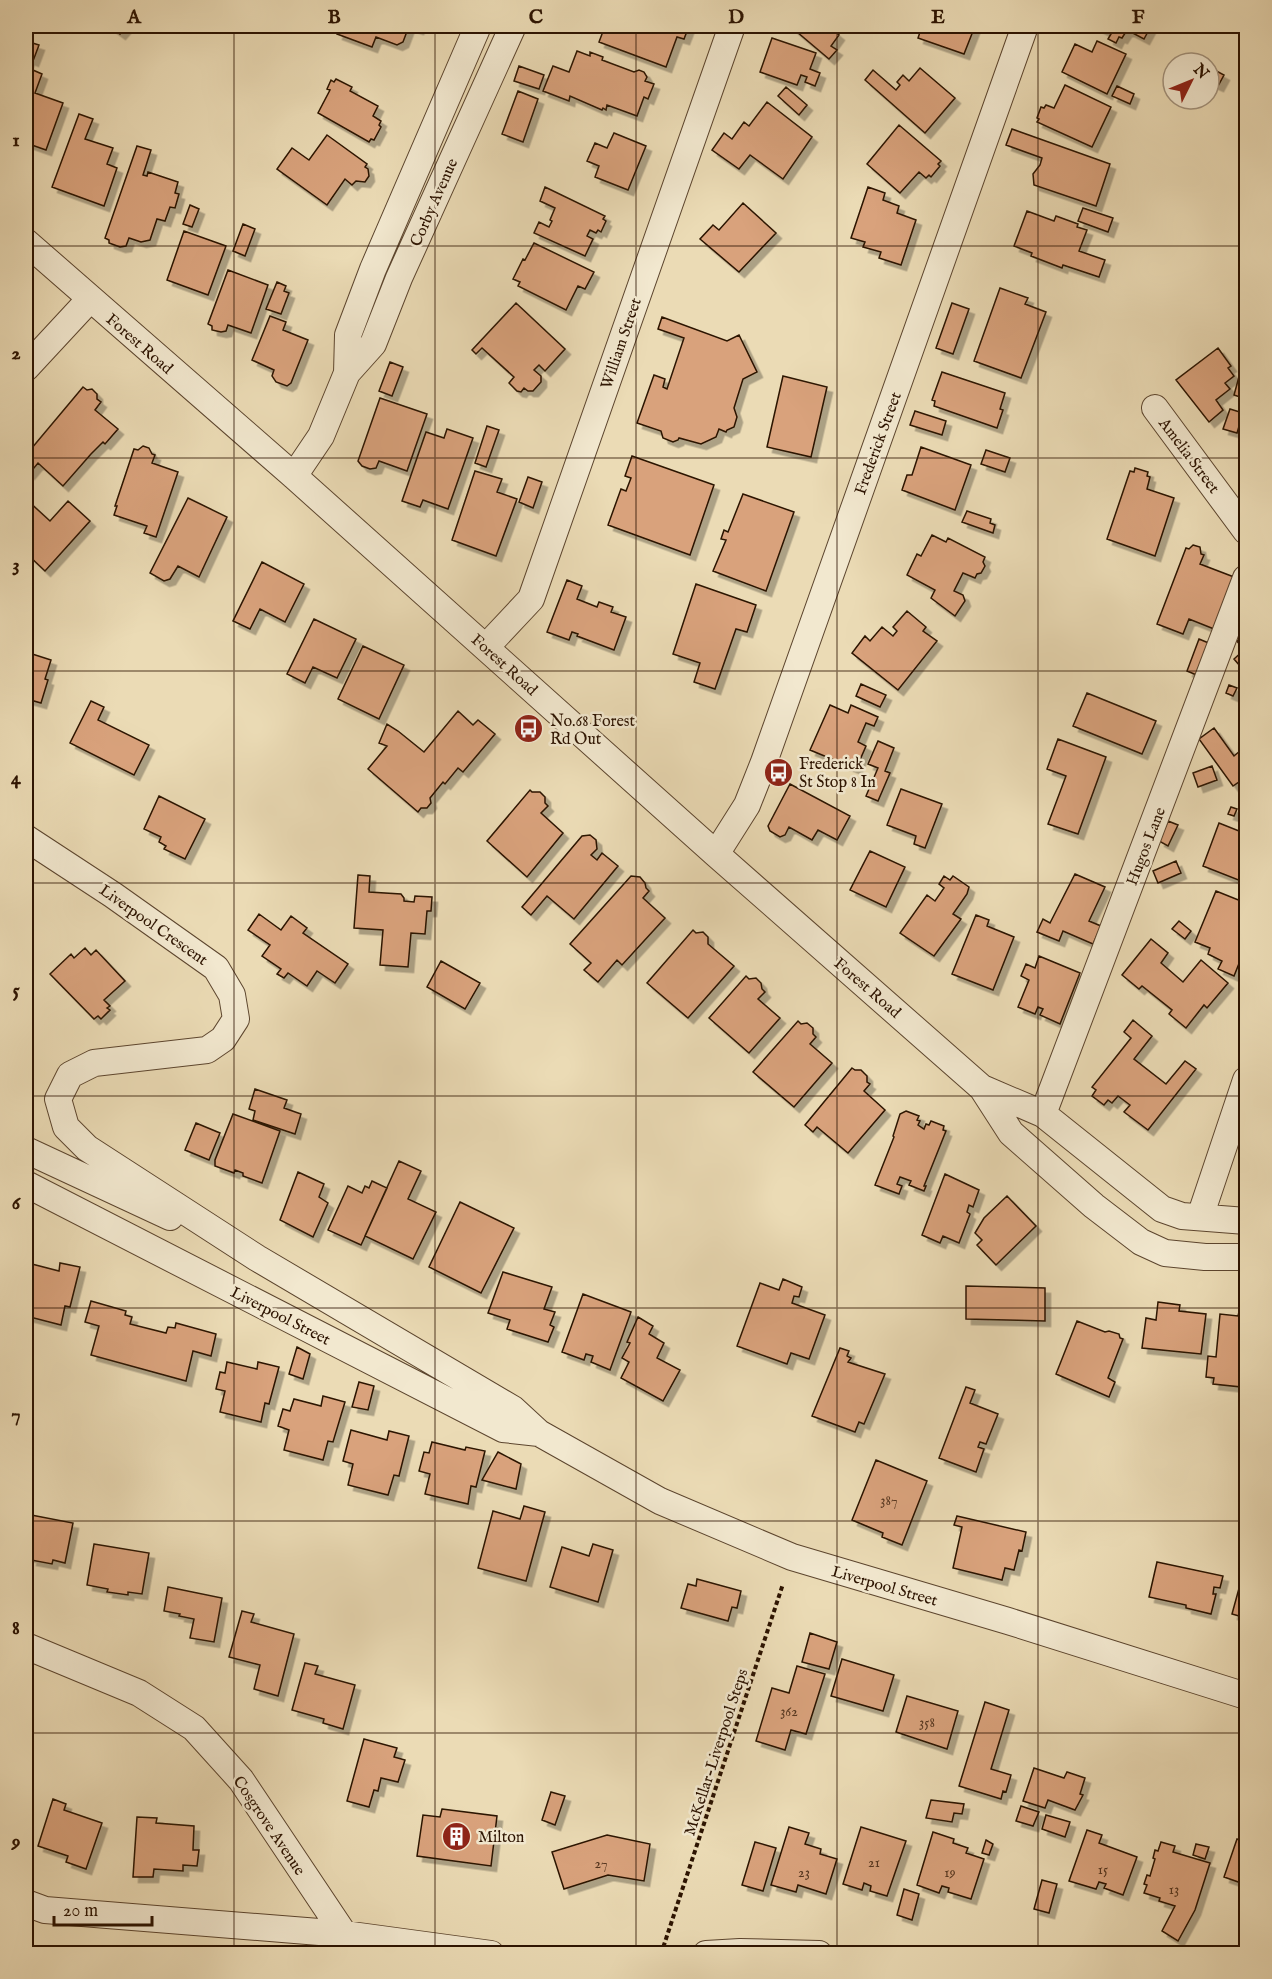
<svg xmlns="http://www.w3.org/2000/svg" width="1272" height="1979" font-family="'IM FELL English',serif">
<defs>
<filter id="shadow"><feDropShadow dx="5.5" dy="5.5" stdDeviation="0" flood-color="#0004"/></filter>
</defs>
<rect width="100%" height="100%" fill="#ebdbb5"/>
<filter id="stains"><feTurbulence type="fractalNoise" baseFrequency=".00333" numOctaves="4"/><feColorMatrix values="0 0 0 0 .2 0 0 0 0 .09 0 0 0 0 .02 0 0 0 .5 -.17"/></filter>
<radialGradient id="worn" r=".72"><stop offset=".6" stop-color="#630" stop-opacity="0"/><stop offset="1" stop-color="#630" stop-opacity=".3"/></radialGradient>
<path fill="#d9a27b" stroke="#2c1301" stroke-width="1.5" filter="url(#shadow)" d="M109,26H127L120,34Z
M340,26H420L418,29L409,26L403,42L397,45L376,37L372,47L337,34Z
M605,26H689L684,39L677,37L666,67L599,42Z
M790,26H828L839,35L831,46L837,50L829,59Z
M922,26H975L964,54L918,38Z
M1095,26H1151L1144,39L1127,30L1122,38L1119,37L1116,43L1108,39L1111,34Z
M772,38L816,53L810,69L820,73L815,86L805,82L807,77L801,75L797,85L760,72Z
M26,41L39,45L33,61L29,59L27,64H26Z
M1097,41L1126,54L1107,94L1062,72L1075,44L1092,52Z
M577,51L590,56V52L603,57L602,60L634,72L639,70L644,72L647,77L645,81L654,84L648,99L644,97L637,116L607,105L606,110L603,108L602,110L570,96L569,101L543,91L553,66L569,72Z
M519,66L544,75L539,89L514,81Z
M26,67L42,74L35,93L63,103L46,150L26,143Z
M1209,67L1224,75L1218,86L1209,82Z
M920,68L955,98L925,133L865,80L873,70L896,90L900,85L897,82L903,75L909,81Z
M336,79L352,87L350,91L378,106L373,116L381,121L379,125L381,127L374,140L371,139L369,142L318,113L330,90L327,89L331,80L334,82Z
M1065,85L1111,107L1092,147L1037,122L1039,119L1037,118L1041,107L1044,108L1046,105L1054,108Z
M1117,86L1134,94L1130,104L1112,96Z
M786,87L807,105L799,115L778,96Z
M518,91L538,99L523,142L502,134Z
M767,102L812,137L783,179L750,155L739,169L712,150L724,133L732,139L744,122L749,126Z
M79,114L93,119L85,139L113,148L107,164L117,168L104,206L52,187Z
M899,125L941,161L938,164L940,166L931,177L929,175L926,178L919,172L900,193L867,164Z
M1012,129L1110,164L1096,206L1034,185L1033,174L1040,165L1042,158L1006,145Z
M614,133L646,146L628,190L595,177L599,166L587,161L595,143L607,148Z
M327,135L367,164L365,167L368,169L369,176L365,182L356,181L352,185L345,179L327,205L277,169L292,148L309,160Z
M137,146L151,150L143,175L147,176L148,172L178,182L175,193L179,194L175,208L170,207L165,221L157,219L150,240L141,242L129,238L126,246L120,247L109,243V240L105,238Z
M545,187L605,216L603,219L606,221L601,232L598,230L596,233L590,230L587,236L593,239L585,256L534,233L539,222L549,227L552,221L550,220L555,208L540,201Z
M868,187L885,193L883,200L899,206L897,213L916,220L901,265L879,258L881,252L863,247L865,242L851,238Z
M743,203L776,233L739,272L700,239L713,225L719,230Z
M190,205L199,209L192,227L183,224Z
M1083,208L1113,218L1108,232L1078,221Z
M1027,211L1054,221L1056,216L1078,224L1077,227L1087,230L1079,251L1105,260L1099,277L1063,265L1062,268L1031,256L1032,253L1014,246Z
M243,224L255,229L245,256L233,251Z
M184,231L226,246L208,295L167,280Z
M534,243L594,272L585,289L578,286L566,310L518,286L520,282L513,279L523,259L525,260Z
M228,270L268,285L251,333L228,325L226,331L221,332L212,330V326L208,324Z
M277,282L286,286L284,291L289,293L281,314L266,309Z
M1000,288L1028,298L1025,304L1046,312L1021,378L974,361Z
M516,303L565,349L545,371L539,365L534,370L541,376V382L533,391H528L524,388L521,392L517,391L509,383L514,377L482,348L476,354L472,350Z
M952,303L969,309L953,354L936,348Z
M270,316L286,322L283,330L308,340L291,383L287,386L276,382L272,376L274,370L252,360Z
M662,317L727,341L739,335L757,372L743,379L734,408L737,417L734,427L727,430L726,432L719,429L716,437L701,444L679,438L678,440L673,442L663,438L661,431L637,423L654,375L665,379L663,387L667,389L684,338L658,329Z
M1218,348L1231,366L1228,368L1234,376L1225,383L1230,389L1216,400L1223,410L1209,422L1176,380Z
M1246,351V399L1234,395Z
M390,362L403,367L392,396L379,391Z
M942,372L1005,393L1000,409L1003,410L997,428L934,406L935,401L932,400Z
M783,376L827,387L811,457L767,447Z
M83,387L87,390L92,389L97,394V399L101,402L95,410L118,429L105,444L103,442L91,454L63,486L38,463L29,474L26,471V455Z
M380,398L427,414L407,471L379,461L376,468L370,469L362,466L358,461Z
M1230,409L1243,413L1237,433L1223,429Z
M915,411L946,421L942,435L910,425Z
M487,426L499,430L486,467L475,463Z
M447,429L473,438L448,509L423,500L420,507L402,501L426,432L444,438Z
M143,446L149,448L152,454L155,455L152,463L178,472L156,537L144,533L147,526L114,515L117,506H115L134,449L138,450Z
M921,447L971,465L955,510L902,490L907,475H912Z
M986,450L1010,458L1005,472L981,464Z
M632,456L714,485L690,555L608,525L621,489L626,491L631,478L625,476Z
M1135,468L1148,472L1147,476L1150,477L1147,489L1174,498L1155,556L1107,539L1130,471L1134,472Z
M475,471L502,479L497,492L517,499L496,556L452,540Z
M528,477L542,482L533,508L519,502Z
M743,494L794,512L766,591L713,571L726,540L721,539L724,530L728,532Z
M188,498L227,517L199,577L178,566L170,579L164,581L150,573Z
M26,499L50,521L68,501L90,521L45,571L26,553Z
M967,511L991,519L990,523L995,525L993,533L962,522Z
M932,535L946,542L948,538L985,557L983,562L985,566L981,573L977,574L975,578L963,573L954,591L963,595L965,601L955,616L931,598L935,590L907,575L917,554L921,556Z
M1193,545L1200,547L1201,554L1204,555L1200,564L1234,577L1214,629L1189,619L1183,634L1157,624L1186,548L1189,549Z
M262,562L304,584L285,622L260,609L250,629L233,621Z
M567,580L582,586L577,599L597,607L599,602L613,607L611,612L626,617L614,650L577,636L578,634L572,632L569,640L547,632Z
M696,584L756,605L747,632L736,629L715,689L694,682L700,663L673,654Z
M907,611L926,627L923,631L937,641L898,690L852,653L865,636L870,641L882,627L893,636L897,631L893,627Z
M314,619L356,639L337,678L313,667L305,683L287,674Z
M1246,633V673L1234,659L1244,650L1237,641Z
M1199,639L1211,644L1199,676L1187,671Z
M363,646L404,665L379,719L338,699Z
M26,652L51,660L45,679L48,680L41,703L27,699L26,704Z
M861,684L886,695L880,707L856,696Z
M1229,685L1237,688L1233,696L1226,693Z
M1087,693L1156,721L1142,754L1073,726Z
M91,701L104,707L98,720L149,745L134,775L70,743Z
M830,705L848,713L851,705L878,717L874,726L866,723L858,742L866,746L856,769L810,750Z
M458,711L473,725L478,720L495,734L463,772L458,768L445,784L443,782L430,798L431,803L427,808H421L418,812L368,769L387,746L379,743L387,724L398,731L424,752Z
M1214,728L1234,756L1241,750L1246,757V777L1233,786L1199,739Z
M1058,739L1106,757L1078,834L1048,824L1066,776L1047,769Z
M878,741L894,748L885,771L890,773L878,801L866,796L878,768L868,764Z
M1212,766L1217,780L1198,787L1193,773Z
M790,784L850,816L837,840L818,830L812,840L789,827L785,835L780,837L770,831L768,826Z
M901,789L942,804L925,848L914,844L916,836L887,825Z
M530,790L532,792H540L545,797V803L548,806L541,813L563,833L527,877L487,841Z
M159,796L205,819L185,859L164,849L166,846L159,842L161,837L144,829Z
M1231,807L1237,809L1234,816L1228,814Z
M1244,817L1246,818V883L1203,866L1219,823L1239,831Z
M1168,821L1178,825L1168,846L1159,841Z
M590,835L596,840L597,849L591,855L597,860L602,853L618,866L574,919L547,896L531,915L522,907L582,836Z
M870,851L905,867L886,907L850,890Z
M1176,861L1181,873L1158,883L1153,871Z
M1075,874L1105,887L1089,921L1101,926L1093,944L1063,931L1059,941L1037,932L1043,919L1050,923Z
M358,875L370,876L369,892L401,894L404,898V901L414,902L415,896L432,897L431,911H427L425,934L411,933L408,967L380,965L383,930L354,928Z
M631,876L640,877L645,883L646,888L649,891L643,898L665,918L622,965L617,960L598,982L584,970L591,963L570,944Z
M944,876L950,880L953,876L969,887L967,894L953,914L961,919L934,956L900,933L927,895L935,901L944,888L939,884Z
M1216,891L1246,903V946L1234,976L1218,969L1222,961L1208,954L1210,948L1195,942Z
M259,914L281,930L291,916L307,928L303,933L348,964L335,983L317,971L307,986L288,973L284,978L277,974L281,969L262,956L270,945L248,930Z
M976,915L989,920L987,926L1014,937L993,990L952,974Z
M1179,921L1191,931L1185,939L1172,929Z
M693,930L696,933L703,932L708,937V944L734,966L688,1018L647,983Z
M1151,939L1168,953L1161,963L1183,982L1201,960L1228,983L1207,1008L1204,1005L1186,1028L1169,1014L1172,1010L1142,986L1139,989L1122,975Z
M85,948L91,955L96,950L125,981L104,1000L110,1006L107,1008L110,1010L101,1019L98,1016L94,1019L50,974L71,954L74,958Z
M1039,956L1080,973L1060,1024L1040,1015L1043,1009L1038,1007L1035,1014L1018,1007L1029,980L1021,976L1026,964L1035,968Z
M441,961L480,983L465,1009L427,987Z
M746,976L749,979L756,978L761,983L762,989L765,992L758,999L780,1018L749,1053L709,1018Z
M1133,1020L1152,1036L1134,1059L1166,1084L1185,1061L1196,1069L1148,1130L1124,1112L1130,1105L1118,1096L1112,1103L1108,1100L1104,1105L1092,1096L1096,1090L1092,1087L1131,1038L1124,1032Z
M798,1021L801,1024L807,1023L813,1028V1034L816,1037L810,1044L832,1063L794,1107L753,1072Z
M852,1068L855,1070H861L867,1076V1082L870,1084L864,1091L885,1110L848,1153L817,1127L813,1132L805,1125Z
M255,1089L287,1100L284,1108L301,1114L295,1134L253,1120L255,1111L249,1109Z
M906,1111L919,1116L917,1120L920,1121L918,1125L924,1129L926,1124L929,1125L931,1121L944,1126L943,1130L946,1131L924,1186H926L924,1191L909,1185L911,1181L900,1177L897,1184L902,1186L899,1194L875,1185L894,1137L893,1136L900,1114Z
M233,1114L280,1131L262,1183L243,1176V1173L235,1170L234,1173L215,1166V1160Z
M196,1123L220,1133L209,1160L185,1150Z
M1244,1152H1246V1173H1244Z
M399,1161L421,1171L408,1199L436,1212L413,1259L365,1236Z
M298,1172L324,1184L319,1197L328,1203L313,1237L280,1220Z
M945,1174L979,1190L973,1207L969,1205L967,1212L970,1214L959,1243L943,1236L940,1243L922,1235Z
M372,1181L387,1188L361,1245L328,1230L348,1186L362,1193L365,1186L369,1188Z
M1007,1196L1036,1226L996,1265L977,1245L982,1240L975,1233L984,1218Z
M460,1202L514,1228L481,1293L429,1267Z
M28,1263L59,1271L60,1263L80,1267L70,1307L65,1306L61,1325L26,1316V1266Z
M503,1272L552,1287L544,1309L555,1312L550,1325L554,1327L548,1342L507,1329L510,1320L488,1313Z
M783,1279L802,1287L799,1297L794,1296L792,1303L825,1315L809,1359L791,1353L787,1364L737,1346L760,1283L779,1290Z
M966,1286L1045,1288V1321L966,1319Z
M583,1294L631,1312L610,1370L591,1362L593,1356L586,1354L584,1360L562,1352Z
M91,1301L126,1311L125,1315L132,1317L130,1324L166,1333L168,1327L175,1328L176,1323L216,1334L211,1356L193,1351L186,1381L91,1355L99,1326L85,1322Z
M1158,1302L1180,1305L1179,1311L1206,1314L1201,1354L1142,1348L1146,1318L1156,1320Z
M1240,1308L1246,1309V1394L1241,1393V1387L1213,1384L1214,1378L1206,1377L1208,1356L1216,1357L1220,1314L1238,1316Z
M638,1317L653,1326L649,1334L664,1343L657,1358L680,1370L663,1401L621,1378L629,1362L622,1358L630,1343L627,1342Z
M1077,1321L1105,1332L1109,1331L1119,1334L1120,1338L1123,1339L1108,1378L1115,1382L1109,1397L1056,1374Z
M297,1347L310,1354L303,1379L289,1374Z
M840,1348L849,1351L847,1356L851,1358L848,1362L885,1374L864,1424L859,1422L855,1432L812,1416Z
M227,1362L257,1369L258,1362L279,1367L269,1404L265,1403L261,1422L220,1412L225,1391L216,1389L220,1372L225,1373Z
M359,1382L374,1386L368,1410L352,1407Z
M966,1387L975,1390L970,1403L998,1414L986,1444L980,1442L978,1447L984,1449L976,1472L939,1458Z
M323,1396L345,1402L333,1442L328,1441L323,1460L284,1450L289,1430L278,1426L283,1409L290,1411L294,1399L321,1406Z
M351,1430L387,1440L389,1431L409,1436L399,1476L394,1475L388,1495L348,1485L353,1464L343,1461Z
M432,1442L465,1450L466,1447L485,1451L476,1487L471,1486L468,1504L425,1494L430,1474L419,1471L424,1452L429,1453Z
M498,1452L521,1464L516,1489L482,1480Z
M876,1460L927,1481L902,1545L882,1537L883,1533L852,1520Z
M524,1506L545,1512L526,1581L478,1568L493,1511L520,1519Z
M26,1514L73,1523L65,1563L53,1560L52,1564L31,1560L32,1557L26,1556Z
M957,1516L1026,1532L1022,1551L1019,1550L1014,1570L1005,1568L1002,1580L953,1568L962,1527L954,1525Z
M94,1544L149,1553L142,1594L128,1592V1595L107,1592L108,1589L87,1585Z
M593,1544L613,1550L598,1602L550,1587L562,1547L589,1556Z
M1157,1562L1223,1576L1220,1588L1214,1587L1213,1594H1216L1211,1614L1186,1608V1605L1149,1597Z
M1244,1570H1246V1618L1232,1614Z
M697,1579L741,1591L737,1608L732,1607L728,1621L681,1608L688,1584L696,1586Z
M168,1587L222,1598L214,1642L190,1638L194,1619L179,1616L180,1614L164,1611Z
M242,1611L254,1614L251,1622L294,1634L278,1696L254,1689L260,1665L229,1657Z
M810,1633L837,1642L829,1669L802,1662Z
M842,1659L894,1675L883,1711L831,1696Z
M305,1663L318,1666L315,1674L355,1685L343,1729L323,1723L324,1719L292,1710Z
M797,1666L825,1674L806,1734L791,1730L785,1750L756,1741L772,1688L789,1693Z
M907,1696L958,1711L947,1749L896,1732Z
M985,1702L1009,1710L991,1769L1011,1775L1006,1792L1003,1791L1001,1799L959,1786Z
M364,1739L397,1748L394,1757L405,1760L398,1782L381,1778L378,1791L374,1790L369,1807L347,1801Z
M1034,1768L1064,1778L1067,1772L1085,1778L1080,1794L1083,1795L1075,1810L1048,1800L1045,1808L1023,1801Z
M551,1792L565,1796L555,1825L542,1820Z
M53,1799L66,1804L64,1810L102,1823L86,1869L66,1862L68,1856L38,1846Z
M931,1800L964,1804L962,1814L954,1813L952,1822L926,1818Z
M1021,1806L1039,1812L1033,1826L1016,1821Z
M442,1809L497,1816L491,1866L417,1856L423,1815L440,1817Z
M1046,1815L1070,1822L1065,1837L1042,1829Z
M137,1817L157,1818L156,1823L194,1826L193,1850H199L197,1866L183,1865V1871L154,1869L153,1877H133Z
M789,1827L809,1833L805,1844L821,1849L820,1854L837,1859L826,1894L798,1885L796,1892L771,1885Z
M861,1827L906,1841L887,1896L870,1891L871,1886L864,1883L862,1890L843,1884Z
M1087,1830L1102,1835L1099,1843L1137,1857L1123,1895L1104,1888L1106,1884L1099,1882L1096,1889L1069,1881Z
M933,1832L954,1839L953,1843L968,1848L966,1853L984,1859L971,1899L948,1892L949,1888L942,1886L939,1893L917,1885Z
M607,1835L650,1844L644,1881L608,1875L564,1889L552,1852Z
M1237,1839L1246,1842V1878L1244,1884L1224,1877Z
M986,1840L993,1844L989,1855L982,1853Z
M755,1842L776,1848L763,1891L742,1885Z
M1161,1842L1175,1846L1173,1852L1210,1863L1195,1910L1178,1941L1162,1931L1175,1906L1159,1901L1160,1898L1144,1893L1147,1885L1144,1884L1147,1875L1150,1876L1155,1859L1153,1858L1155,1850L1158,1851Z
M1196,1844L1209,1847L1205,1859L1193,1855Z
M1042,1880L1057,1884L1049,1913L1034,1909Z
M904,1889L919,1894L912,1920L897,1915Z"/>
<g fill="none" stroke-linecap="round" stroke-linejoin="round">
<defs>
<path id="street" d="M26,242L294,476L716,854L982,1088L1011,1133L1094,1206L1141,1242L1165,1253L1205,1257H1246
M26,368L90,299
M347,373L348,335L373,269L478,26
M1155,408L1246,531
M294,476L321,436L347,373L373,344L399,278L513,26
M486,647L531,599L732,26
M26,838L113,895L216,968L232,995L236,1019L223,1039L207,1050L94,1063L70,1075L58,1099L66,1127L87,1148L257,1258L513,1409L539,1433L660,1501L792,1557L1008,1621L1246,1696
M716,854L747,805L764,762L1025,26
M982,1088L1043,1114L1162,1209L1182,1216L1246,1221
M1043,1114L1246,578
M26,1150L170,1217
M26,1184L503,1429L539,1433
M1200,1217L1246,1080
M26,1646L139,1693L194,1728L241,1780L344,1934
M26,1903L45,1910L344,1934L491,1954
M706,1954L740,1952L819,1954"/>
</defs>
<use href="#street" stroke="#5c452e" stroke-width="28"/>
<path stroke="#2c1301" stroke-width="4" stroke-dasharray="4.5 3" stroke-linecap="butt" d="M661,1954L783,1584"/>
<use href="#street" stroke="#f2e8cf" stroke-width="26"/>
</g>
<path fill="none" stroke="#2c1301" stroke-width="1.5" stroke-opacity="0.55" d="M234,26V1954M435,26V1954M636,26V1954M837,26V1954M1038,26V1954M26,246H1246M26,458H1246M26,671H1246M26,883H1246M26,1096H1246M26,1308H1246M26,1521H1246M26,1733H1246"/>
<defs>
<symbol id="bus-disc" viewBox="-11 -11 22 22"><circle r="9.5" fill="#8f2418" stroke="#f2e8cf"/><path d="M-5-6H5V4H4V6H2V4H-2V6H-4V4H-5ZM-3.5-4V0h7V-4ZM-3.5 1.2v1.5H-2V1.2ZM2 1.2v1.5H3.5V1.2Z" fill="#fff"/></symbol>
<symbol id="building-disc" viewBox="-11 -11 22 22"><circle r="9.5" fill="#8f2418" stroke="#f2e8cf"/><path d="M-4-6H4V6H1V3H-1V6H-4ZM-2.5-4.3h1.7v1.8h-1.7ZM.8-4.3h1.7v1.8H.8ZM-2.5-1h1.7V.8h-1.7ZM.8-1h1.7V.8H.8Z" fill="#fff"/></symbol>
</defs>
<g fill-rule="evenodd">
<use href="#bus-disc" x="512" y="712" width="33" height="33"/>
<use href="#bus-disc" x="762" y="756" width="33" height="33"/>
<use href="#building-disc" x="440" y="1820" width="33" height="33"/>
</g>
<g text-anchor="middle" stroke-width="5" stroke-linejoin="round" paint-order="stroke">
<g font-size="14" fill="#573720">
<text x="889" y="1505">387</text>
<text x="789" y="1716">362</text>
<text x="927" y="1727">358</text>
<text x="874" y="1867">21</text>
<text x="601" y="1868">27</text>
<text x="1103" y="1874">15</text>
<text x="804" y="1877">23</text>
<text x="950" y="1877">19</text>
<text x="1174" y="1894">13</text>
</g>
<g font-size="16" fill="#2c1301" stroke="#f2e8cf">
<text transform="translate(433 202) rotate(-66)" y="6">Corby Avenue</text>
<text transform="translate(140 343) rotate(41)" y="6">Forest Road</text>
<text transform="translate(620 343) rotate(-71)" y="6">William Street</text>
<text transform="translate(877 443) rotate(-70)" y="6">Frederick Street</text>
<text transform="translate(1190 455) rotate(53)" y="6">Amelia Street</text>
<text transform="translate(505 664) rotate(42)" y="6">Forest Road</text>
<text transform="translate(1145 846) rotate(-69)" y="6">Hugos Lane</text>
<text transform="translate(154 924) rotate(35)" y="6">Liverpool Crescent</text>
<text transform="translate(868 987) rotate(41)" y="6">Forest Road</text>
<text transform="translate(281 1315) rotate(27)" y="6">Liverpool Street</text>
<text transform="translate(885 1585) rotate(16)" y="6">Liverpool Street</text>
<text transform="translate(715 1752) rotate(-72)" y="6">McKellar-Liverpool Steps</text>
<text transform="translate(270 1825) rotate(56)" y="6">Cosgrove Avenue</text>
</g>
<g font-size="16" fill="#2c1301" stroke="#f2e8cf" text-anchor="start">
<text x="550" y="726">No.68 Forest<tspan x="550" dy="18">Rd Out</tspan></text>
<text x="799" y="769">Frederick<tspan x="799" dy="18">St Stop 8 In</tspan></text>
<text x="478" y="1842">Milton</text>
</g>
</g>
<rect width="1272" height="1979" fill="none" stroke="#ebdbb5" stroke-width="66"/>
<g transform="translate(1191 81) rotate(47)"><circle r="28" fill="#f2e8cf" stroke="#a3937d" stroke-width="1.5"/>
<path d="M0-4.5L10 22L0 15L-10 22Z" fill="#8f2418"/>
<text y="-9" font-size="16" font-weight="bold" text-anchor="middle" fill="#2c1301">N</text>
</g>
<path d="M54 1916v9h98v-9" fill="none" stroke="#2c1301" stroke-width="3"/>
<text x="63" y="1916" font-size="18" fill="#2c1301" stroke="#f2e8cf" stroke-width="4.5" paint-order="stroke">20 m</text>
<rect x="33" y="33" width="1206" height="1913" fill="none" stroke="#2c1301" stroke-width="2"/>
<g font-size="20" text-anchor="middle" font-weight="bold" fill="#2c1301">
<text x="134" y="23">A</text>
<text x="334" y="23">B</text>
<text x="536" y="23">C</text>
<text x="736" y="23">D</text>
<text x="938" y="23">E</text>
<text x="1138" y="23">F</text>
<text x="16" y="146">1</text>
<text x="16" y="359">2</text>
<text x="16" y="571">3</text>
<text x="16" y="784">4</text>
<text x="16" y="996">5</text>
<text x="16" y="1209">6</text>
<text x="16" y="1421">7</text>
<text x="16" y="1634">8</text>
<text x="16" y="1847">9</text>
</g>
<rect width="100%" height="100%" filter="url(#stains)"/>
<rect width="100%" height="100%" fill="url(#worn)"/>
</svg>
